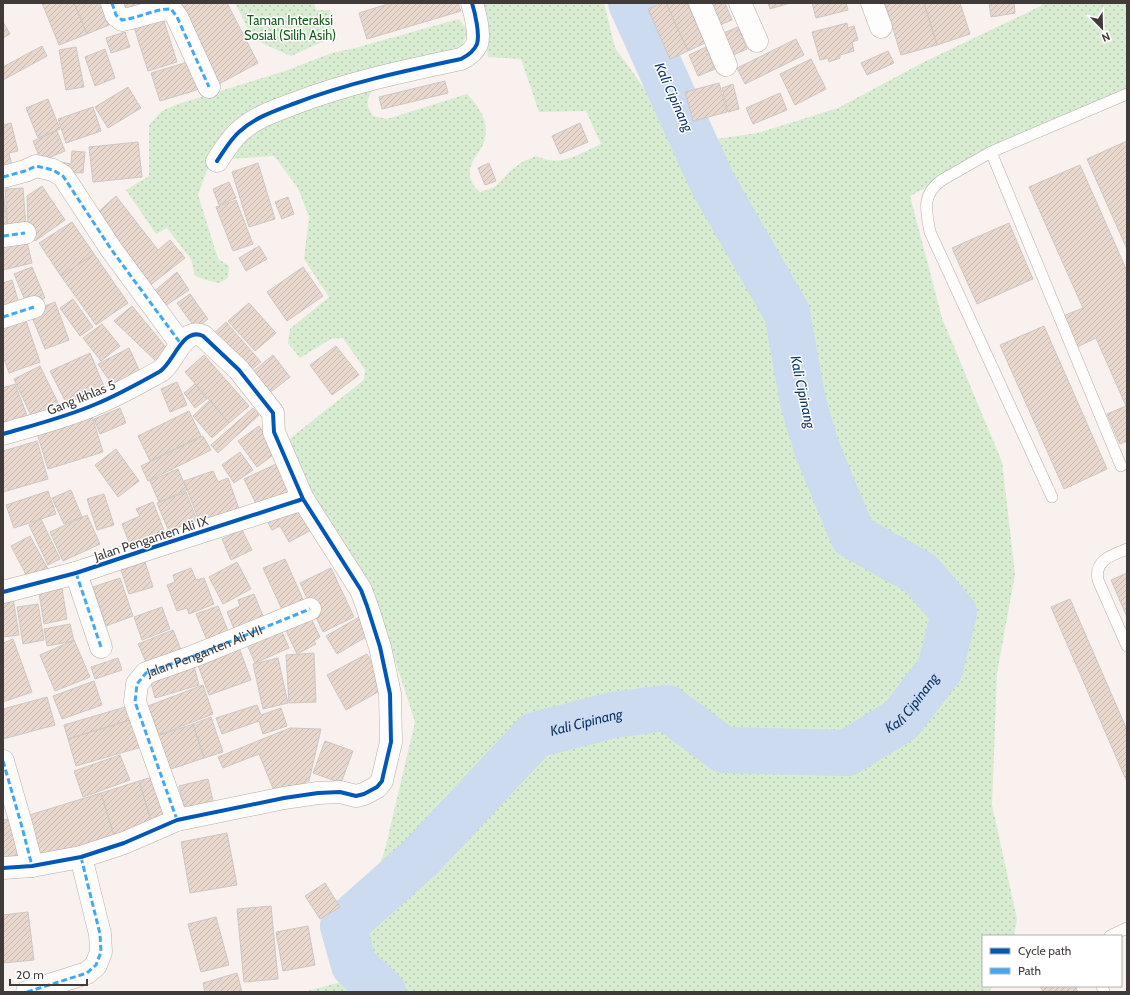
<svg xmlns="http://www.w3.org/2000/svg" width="1130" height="995" font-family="Cabin,sans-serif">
<defs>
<pattern id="grass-dots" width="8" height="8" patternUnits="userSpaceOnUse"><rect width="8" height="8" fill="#d7ecd1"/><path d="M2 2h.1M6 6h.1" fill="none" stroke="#bacbb4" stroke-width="1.8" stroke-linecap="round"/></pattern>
<pattern id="building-hatch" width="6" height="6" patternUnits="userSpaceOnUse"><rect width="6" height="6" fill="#e8d7cd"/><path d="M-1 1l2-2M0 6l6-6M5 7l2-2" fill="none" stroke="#c8b9b1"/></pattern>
</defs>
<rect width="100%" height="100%" fill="#f8f1ee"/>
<path fill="url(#grass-dots)" d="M235,3H314L316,10H330L335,36L291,56L253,39Z
M478,3H604L615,48L658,107L695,142L758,133L838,108L924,62L1041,6L1042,3H1127V91L1030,132L910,196L942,318L1002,462L1015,574L997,673L992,805L1017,919L1014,936H983V986H994L988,992H303L345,981L386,845L415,722L378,607L293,472L288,440L364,380L365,370L343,338L331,339L300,358L288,343L290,329L329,297L304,259L309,217L298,188L274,156L228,159L207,170L198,195L218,259L229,266L228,278L219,283L206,280L195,276L191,259L167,228L156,234L126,190L149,176V125L162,111L175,105L285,71L332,53L355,48L459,19L468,31L461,48L374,88C366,101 365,104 373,116L387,119L467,94C478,106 489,120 485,138C482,154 465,162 471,180C473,185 475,188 480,192L495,187L509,172L522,162L536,156C560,168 579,154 601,144L586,111L539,112L521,59L488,57Z"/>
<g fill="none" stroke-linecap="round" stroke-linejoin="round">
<path stroke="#ccdbef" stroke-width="46" id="s1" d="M383,992L354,965L343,926L421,857L535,735L613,715L667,708L724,750L847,753L901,720L940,669L954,613L921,574L853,536L817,449L803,402L787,313L713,184L631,3"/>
</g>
<path fill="url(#building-hatch)" stroke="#cdc8c5" d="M42,3H74L87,34L59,45Z
M74,3H105L114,23L87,34Z
M120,3H150L123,11Z
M176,3H227L258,63L219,84Z
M391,3H458L461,11L367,39L359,13Z
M662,3H666L688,51L670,59L648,9Z
M666,3H687L705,43L688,51Z
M711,3H725L732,20L720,25Z
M768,3H790L770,9Z
M812,3H846L848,10L816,18Z
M885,3H924L937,45L901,55Z
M924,3H960L970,34L937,45Z
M989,3H1014L1015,13L991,17Z
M163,18L177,62L148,71L134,27Z
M3,22L10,34L3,38Z
M847,23L848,28L854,26L858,40L852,42L854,51L840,55V58L829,62L828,58L820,60L812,32Z
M738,27L747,49L731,56L721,34Z
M125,32L130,47L111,53L106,38Z
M796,39L804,55L745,84L737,68Z
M42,46L47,56L3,80V67Z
M76,47L84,87L66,90L59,50Z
M706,47L715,69L698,76L689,55Z
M105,49L115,78L95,86L85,57Z
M888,51L894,63L867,75L861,63Z
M811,59L826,89L795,105L780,74Z
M191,61L200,89L160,101L151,73Z
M445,81L448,93L382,109L379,97Z
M719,83L727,112L693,121L685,92Z
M733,84L739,109L728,112L722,88Z
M128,87L141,108L108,128L95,107Z
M780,93L787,110L753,124L746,108Z
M48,99L60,129L38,138L26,108Z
M93,107L101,131L66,143L58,119Z
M11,123L18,151L9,153L12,166L3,168V125Z
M580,123L588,142L560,154L552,136Z
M57,131L65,151L41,161L33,141Z
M1127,141V249L1087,159Z
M138,142L142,177L93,182L89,147Z
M72,151L85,152L83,173L61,172V162L71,164Z
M258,163L275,219L249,227L232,172Z
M489,163L496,181L485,185L478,168Z
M1080,165L1127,271V441L1120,444L1107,414L1126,406L1096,338L1077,347L1063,316L1083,308L1029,187Z
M229,182L236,198L219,205L213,189Z
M42,186L65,220L35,241L28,230L27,196Z
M23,188L26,226L8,227L5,189Z
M3,191L8,230L3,231Z
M116,196L158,250L170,240L185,258L149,286L96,214Z
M288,197L294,214L282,219L275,202Z
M236,200L253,244L233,251L216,207Z
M72,222L94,254L61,276L39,243Z
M1009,223L1033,279L977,304L952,248Z
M25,234L32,263L3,270V240Z
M259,246L267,259L246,271L239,258Z
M94,254L128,303L96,325L61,276Z
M32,267L45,298L27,305L14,274Z
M303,267L323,296L287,321L267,292Z
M177,272L189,290L162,308L151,294Z
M12,280L20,307L3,312V283Z
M190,294L208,319L196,329L177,303Z
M73,299L93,327L80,336L60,308Z
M55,302L69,340L45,349L30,312Z
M249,303L276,333L255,351L228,321Z
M132,306L169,351L158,363L114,321Z
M23,312L40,362L9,373L3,356V319Z
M226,322L261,362L247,373L211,336Z
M102,324L120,346L101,361L83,338Z
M1044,326L1107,469L1064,489L1000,345Z
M336,346L359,375L332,395L310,365Z
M129,348L142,376L114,387L98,364Z
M90,353L108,396L70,410L50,371Z
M204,355L249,406L229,423L185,372Z
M273,355L290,377L263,398L246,377Z
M40,366L61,409L34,422L14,379Z
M177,382L187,405L170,412L161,389Z
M15,384L28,418L3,428V388Z
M195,384L207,399L195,408L184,393Z
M210,400L229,423L212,438L193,416Z
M120,408L126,423L100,434L94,419Z
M253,408L259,415L218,453L211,445Z
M189,411L201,436L150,461L138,436Z
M92,416L103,452L48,469L37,433Z
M259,426L277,452L257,467L238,441Z
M203,436L211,450L148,481L141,466Z
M37,441L48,479L3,492V451Z
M116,449L139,481L118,497L95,465Z
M240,452L253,470L234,483L222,465Z
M276,464L291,496L259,510L244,479Z
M178,469L187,490L159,502L150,481Z
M213,471L218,482L228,478L239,509L200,524L184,481Z
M71,490L82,517L64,524L52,498Z
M48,491L56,514L14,528L6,505Z
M186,492L200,528L172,539L157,503Z
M104,494L114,525L97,530L87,499Z
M153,502L165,533L130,545L122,524L140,516L136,509Z
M301,504L315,528L289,542L280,526L272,530L268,523Z
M87,515L100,544L63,561L50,532Z
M41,519L60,559L48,565L29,525Z
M242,530L252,550L231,560L222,539Z
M30,536L49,571L30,582L11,546Z
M285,559L305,604L284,614L263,568Z
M145,562L153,587L129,594L121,570Z
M237,562L251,589L223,604L209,577Z
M191,568L196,580L204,578L214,604L189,614L187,608L177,611L167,585L175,582L173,575Z
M331,568L354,617L323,632L300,583Z
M1127,573V617L1111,580Z
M120,578L133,616L106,626L93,587Z
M62,589L67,619L44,624L39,593Z
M254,594L265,621L236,633L227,612L240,606L238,600Z
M13,598L19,635L3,637V600Z
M1070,599L1127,730V782L1051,607Z
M38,604L44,640L23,644L17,607Z
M218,606L230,636L209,645L196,614Z
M162,607L170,629L142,640L134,617Z
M308,612L320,637L314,641L316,644L297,654L283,624Z
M361,616L371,634L337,654L326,636Z
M70,624L74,641L47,646L44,629Z
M279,625L289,648L255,663L245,640Z
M173,630L182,652L148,666L138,644Z
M13,639L32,692L3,702V643Z
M74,640L90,677L55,691L40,655Z
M238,645L251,680L209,695L196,660Z
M314,653L316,702L289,703L286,655Z
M367,654L385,688L346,710L327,675Z
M118,658L122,670L95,679L91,667Z
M278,658L288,703L263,709L253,664Z
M193,662L199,685L155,698L149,675Z
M94,681L102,705L62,719L53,696Z
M203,685L213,714L159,735L148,706Z
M47,697L55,725L3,739V709Z
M132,705L136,718L68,739L64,725Z
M257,705L261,715L281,708L287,726L263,734L259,721L222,734L216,718Z
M211,717L223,752L204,758L193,724Z
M136,718L145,746L76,766L68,739Z
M193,724L204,758L168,770L157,736Z
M290,728L321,729L309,781L275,793L259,754L223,768L218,757Z
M325,741L353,751L341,783L313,773Z
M120,755L130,780L83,797L74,771Z
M156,776L169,819L152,824L139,781Z
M208,779L213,801L184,808L179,786Z
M139,781L152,824L114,836L101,793Z
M101,793L114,836L37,860L23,817Z
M19,817L25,854L3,858V820Z
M227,833L237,885L190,893L181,842Z
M325,883L340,907L320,919L305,896Z
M271,906L278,979L244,982L237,909Z
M28,912L34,960L3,963V915Z
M216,917L229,965L201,972L188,924Z
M308,926L315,965L283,971L276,932Z
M237,973L242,992H205L203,983Z
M1040,986H1075L1078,992H1043Z"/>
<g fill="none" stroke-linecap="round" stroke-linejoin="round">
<defs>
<path id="lane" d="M991,152L1121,466
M1052,497L930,232C926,210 921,195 942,180L991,152L1127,94
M1127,549C1112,555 1094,560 1098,580L1127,646
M1110,936L1127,928
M1102,986L1104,992"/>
<g id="street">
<path d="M112,3L116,15L122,20C139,18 154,9 171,9L177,17L209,87"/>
<path d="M700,3L726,65"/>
<path d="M740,3L757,41"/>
<path d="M872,3L881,27"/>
<path d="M217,161C224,151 230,140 239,132C254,118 274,111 293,104C347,83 404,71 461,59C467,56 474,51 477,44C480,34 475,13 472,3"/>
<path d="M3,177L25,171L36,166L53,170L63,176L111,249L181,344"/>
<path d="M3,236L25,233"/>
<path d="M3,317L34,307"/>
<path d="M3,434C34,425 66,417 96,404C118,395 139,383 159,372C173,365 182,326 203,336L239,370L273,413L274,432L303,499L361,590L367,606L380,647L390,694L391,742L383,776L382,781L377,787L364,794L356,796L340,792L318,793L284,798L177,820L124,843L81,857L32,866L3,868"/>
<path d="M76,573L101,647"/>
<path d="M3,592L76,573L142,551L303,499"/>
<path d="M3,761L22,827L32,866"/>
<path id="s2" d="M177,820L135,702L137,684L146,673L194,656L310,609"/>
<path d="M27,992L87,973L96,965L101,952L100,934L81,857"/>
</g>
</defs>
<use href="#lane" stroke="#b5b0ad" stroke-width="12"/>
<use href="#street" stroke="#b5b0ad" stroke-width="23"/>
<use href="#lane" stroke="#fefdfc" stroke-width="11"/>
<use href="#street" stroke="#fefdfc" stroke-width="22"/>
<path stroke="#3fa9f5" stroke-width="3" stroke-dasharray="6 3" stroke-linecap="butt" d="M112,3L116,15L122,20C139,18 154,9 171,9L177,17L209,87
M3,177L25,171L36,166L53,170L63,176L111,249L181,344
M3,236L25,233
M3,317L34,307
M76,573L101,647
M3,761L22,827L32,866
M177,820L135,702L137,684L146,673L194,656L310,609
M27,992L87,973L96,965L101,952L100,934L81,857"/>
<defs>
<path id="cycleway" d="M217,161C224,151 230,140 239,132C254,118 274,111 293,104C347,83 404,71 461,59C467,56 474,51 477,44C480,34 475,13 472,3
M3,434C34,425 66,417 96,404C118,395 139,383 159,372C173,365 182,326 203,336L239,370L273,413L274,432L303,499L361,590L367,606L380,647L390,694L391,742L383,776L382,781L377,787L364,794L356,796L340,792L318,793L284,798L177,820L124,843L81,857L32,866L3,868
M3,592L76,573L142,551L303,499"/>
</defs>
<use href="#cycleway" stroke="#fff" stroke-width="6"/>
<use href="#cycleway" stroke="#0057b8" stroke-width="4"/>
</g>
<g text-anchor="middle" stroke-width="3" stroke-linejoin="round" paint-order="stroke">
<g font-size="13" fill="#155e1a" stroke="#fff">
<text x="290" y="25">Taman Interaksi<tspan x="290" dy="15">Sosial (Silih Asih)</tspan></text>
</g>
<g font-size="13" fill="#403b39" stroke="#fff">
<text transform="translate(81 397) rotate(-22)" y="5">Gang Ikhlas 5</text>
<text transform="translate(151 538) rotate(-18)" y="5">Jalan Penganten Ali IX</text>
<text dy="5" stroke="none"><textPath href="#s2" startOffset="220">Jalan Penganten Ali VII</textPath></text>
</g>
<g font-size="14" font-style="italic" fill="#0f3765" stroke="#fff">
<text transform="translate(674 97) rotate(66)" y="5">Kali Cipinang</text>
<text transform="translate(803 392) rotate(78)" y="5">Kali Cipinang</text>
<text dy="5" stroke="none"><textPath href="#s1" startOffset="763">Kali Cipinang</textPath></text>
<text dy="5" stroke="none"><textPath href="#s1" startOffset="404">Kali Cipinang</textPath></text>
</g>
</g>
<rect width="1130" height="995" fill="none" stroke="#403b39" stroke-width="8"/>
<rect x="982" y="935" width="140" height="52" fill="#ffffff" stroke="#b3b1b0"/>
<rect x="990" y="948" width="20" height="6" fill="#0057b8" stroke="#b3b1b0"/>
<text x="1018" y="955" font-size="12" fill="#403b39">Cycle path</text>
<rect x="990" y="968" width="20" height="6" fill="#3fa9f5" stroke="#b3b1b0"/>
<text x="1018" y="975" font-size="12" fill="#403b39">Path</text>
<g transform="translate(1102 28) rotate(157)" stroke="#ffffff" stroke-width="3" paint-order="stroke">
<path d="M0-3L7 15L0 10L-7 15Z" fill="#403b39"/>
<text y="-6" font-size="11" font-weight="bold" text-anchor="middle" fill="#403b39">N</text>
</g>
<path d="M10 979v6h77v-6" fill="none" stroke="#403b39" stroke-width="2"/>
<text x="16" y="979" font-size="12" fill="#403b39" stroke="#ffffff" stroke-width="3" paint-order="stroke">20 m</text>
</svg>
